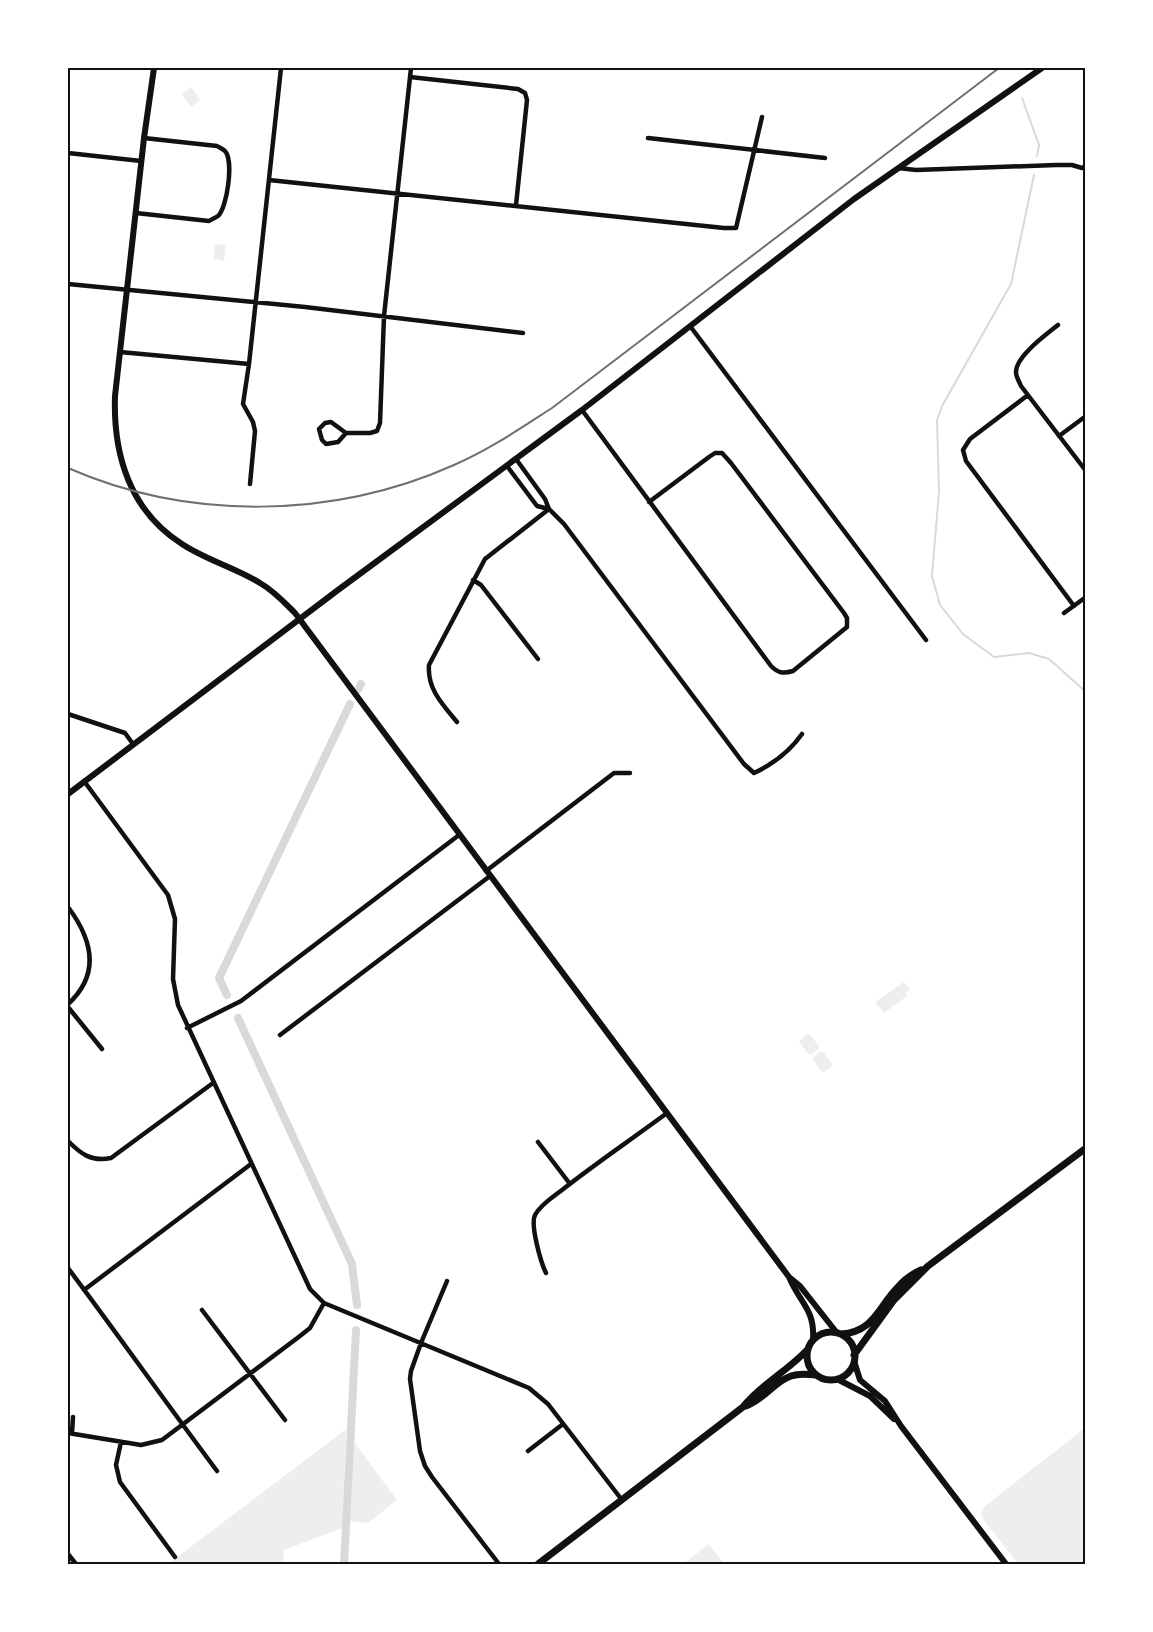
<svg xmlns="http://www.w3.org/2000/svg" width="1153" height="1632" font-family="Commissioner,sans-serif">
<rect width="100%" height="100%" fill="#fff"/>
<path fill="#eee" d="M191,87L200,100L191,107L182,94Z
M215,244L226,245L224,261L213,259Z
M904,982L910,989L905,993L907,996L884,1013L875,1002Z
M806,1034L810,1035L819,1046L818,1050L811,1055L808,1053L799,1042Z
M820,1051L823,1052L832,1064L831,1067L824,1072L821,1071L812,1059Z
M1085,1428V1564H1018L983,1519L981,1512L985,1506Z
M345,1430L346,1432L342,1528L284,1550L283,1564H168Z
M354,1442L397,1500L368,1523L350,1521Z
M709,1544L724,1564H683Z"/>
<g fill="none" stroke-linecap="round" stroke-linejoin="round">
<path stroke="#d9d9d9" stroke-width="2" d="M1022,98L1039,145L1037,156
M1034,175L1011,284L942,406L937,420L939,491L932,576L940,605L963,634L994,657L1029,653L1049,659L1086,692"/>
<path stroke="#d9d9d9" stroke-width="8" d="M358,690L361,684
M227,995L219,978L350,704
M238,1018L352,1264L357,1305
M344,1564L356,1330"/>
<path stroke="#111" stroke-width="4.5" d="M410,77L518,89L525,93L527,100L516,205
M648,138L825,158
M68,153L141,161
M898,168L916,170L1056,165H1072L1082,168L1086,166
M269,180L724,228H736L762,117
M136,213L209,221C212,219 215,218 218,216C227,208 234,161 225,151C223,149 220,148 217,146L144,138
M68,284L305,307L523,333
M1058,325C1047,334 1016,356 1016,372C1016,377 1019,381 1021,386L1086,471
M690,326L926,640
M120,352L249,364
M1028,395L970,439L963,450L966,461L1074,606
M582,410L771,666C778,673 783,674 793,671L847,627V618L844,613L731,463L722,453H715L709,457L649,502
M331,422L346,433L338,442L326,444L322,440L319,429L325,423Z
M346,433H370L377,431L380,423L384,316L411,68
M1059,436L1086,416
M516,459L545,499L549,509
M507,466L537,506L549,509L564,524L744,764L754,773C773,764 790,751 802,734
M250,484L255,431L253,422L243,404L249,364L281,68
M473,580L481,585L538,659
M1064,613L1086,597
M68,714L125,733L133,744
M457,722C443,705 427,689 429,665L485,559L549,509
M84,781L168,895L175,919L173,979L178,1005L310,1289L324,1303L529,1388L548,1404L622,1500
M486,871L614,773H630
M68,907C92,939 101,974 68,1004
M68,1007L102,1049
M187,1028L241,1001L459,835
M280,1035L490,876
M68,1141C81,1154 91,1162 111,1158L213,1083
M538,1142L570,1184
M68,1268C118,1335 167,1404 217,1471
M546,1273C541,1263 530,1225 535,1215C540,1205 553,1197 562,1190C596,1163 632,1139 667,1113
M447,1281L421,1343L411,1371L410,1379L420,1451L425,1466L432,1477L499,1564
M84,1290L251,1164
M202,1310L285,1420
M68,1433L141,1445L162,1440L300,1336L310,1328L324,1303
M72,1433L73,1417
M121,1442L116,1465L120,1482L175,1557
M528,1451L563,1424
M68,1554L76,1564"/>
<path stroke="#111" stroke-width="6" d="M154,68L144,138L115,396C113,455 130,511 182,544C206,560 236,568 260,583C274,591 284,602 295,613L789,1277L800,1286L837,1333
M68,794L338,590L582,410L854,199L1042,68
M789,1277C799,1302 815,1309 813,1339
M854,1361L860,1380L885,1401L901,1426L1006,1564
M837,1379L870,1396L894,1419"/>
<path stroke="#111" stroke-width="7" d="M807 1356a24 24 0 1 1 48 0a24 24 0 1 1-48 0Z
M841,1334C874,1332 878,1307 898,1287C904,1280 912,1274 921,1270
M854,1355L894,1300L928,1266L1086,1148
M746,1406C765,1399 775,1381 791,1376C799,1373 808,1374 816,1375
M538,1564L743,1407C761,1384 788,1371 808,1349"/>
<path stroke="#707070" stroke-width="2" d="M68,468C189,521 333,519 454,465C489,450 521,428 552,408L999,68"/>
</g>
<rect width="1153" height="1632" fill="none" stroke="#ffffff" stroke-width="138"/>
<rect x="69" y="69" width="1015" height="1494" fill="none" stroke="#111" stroke-width="2"/>
</svg>
